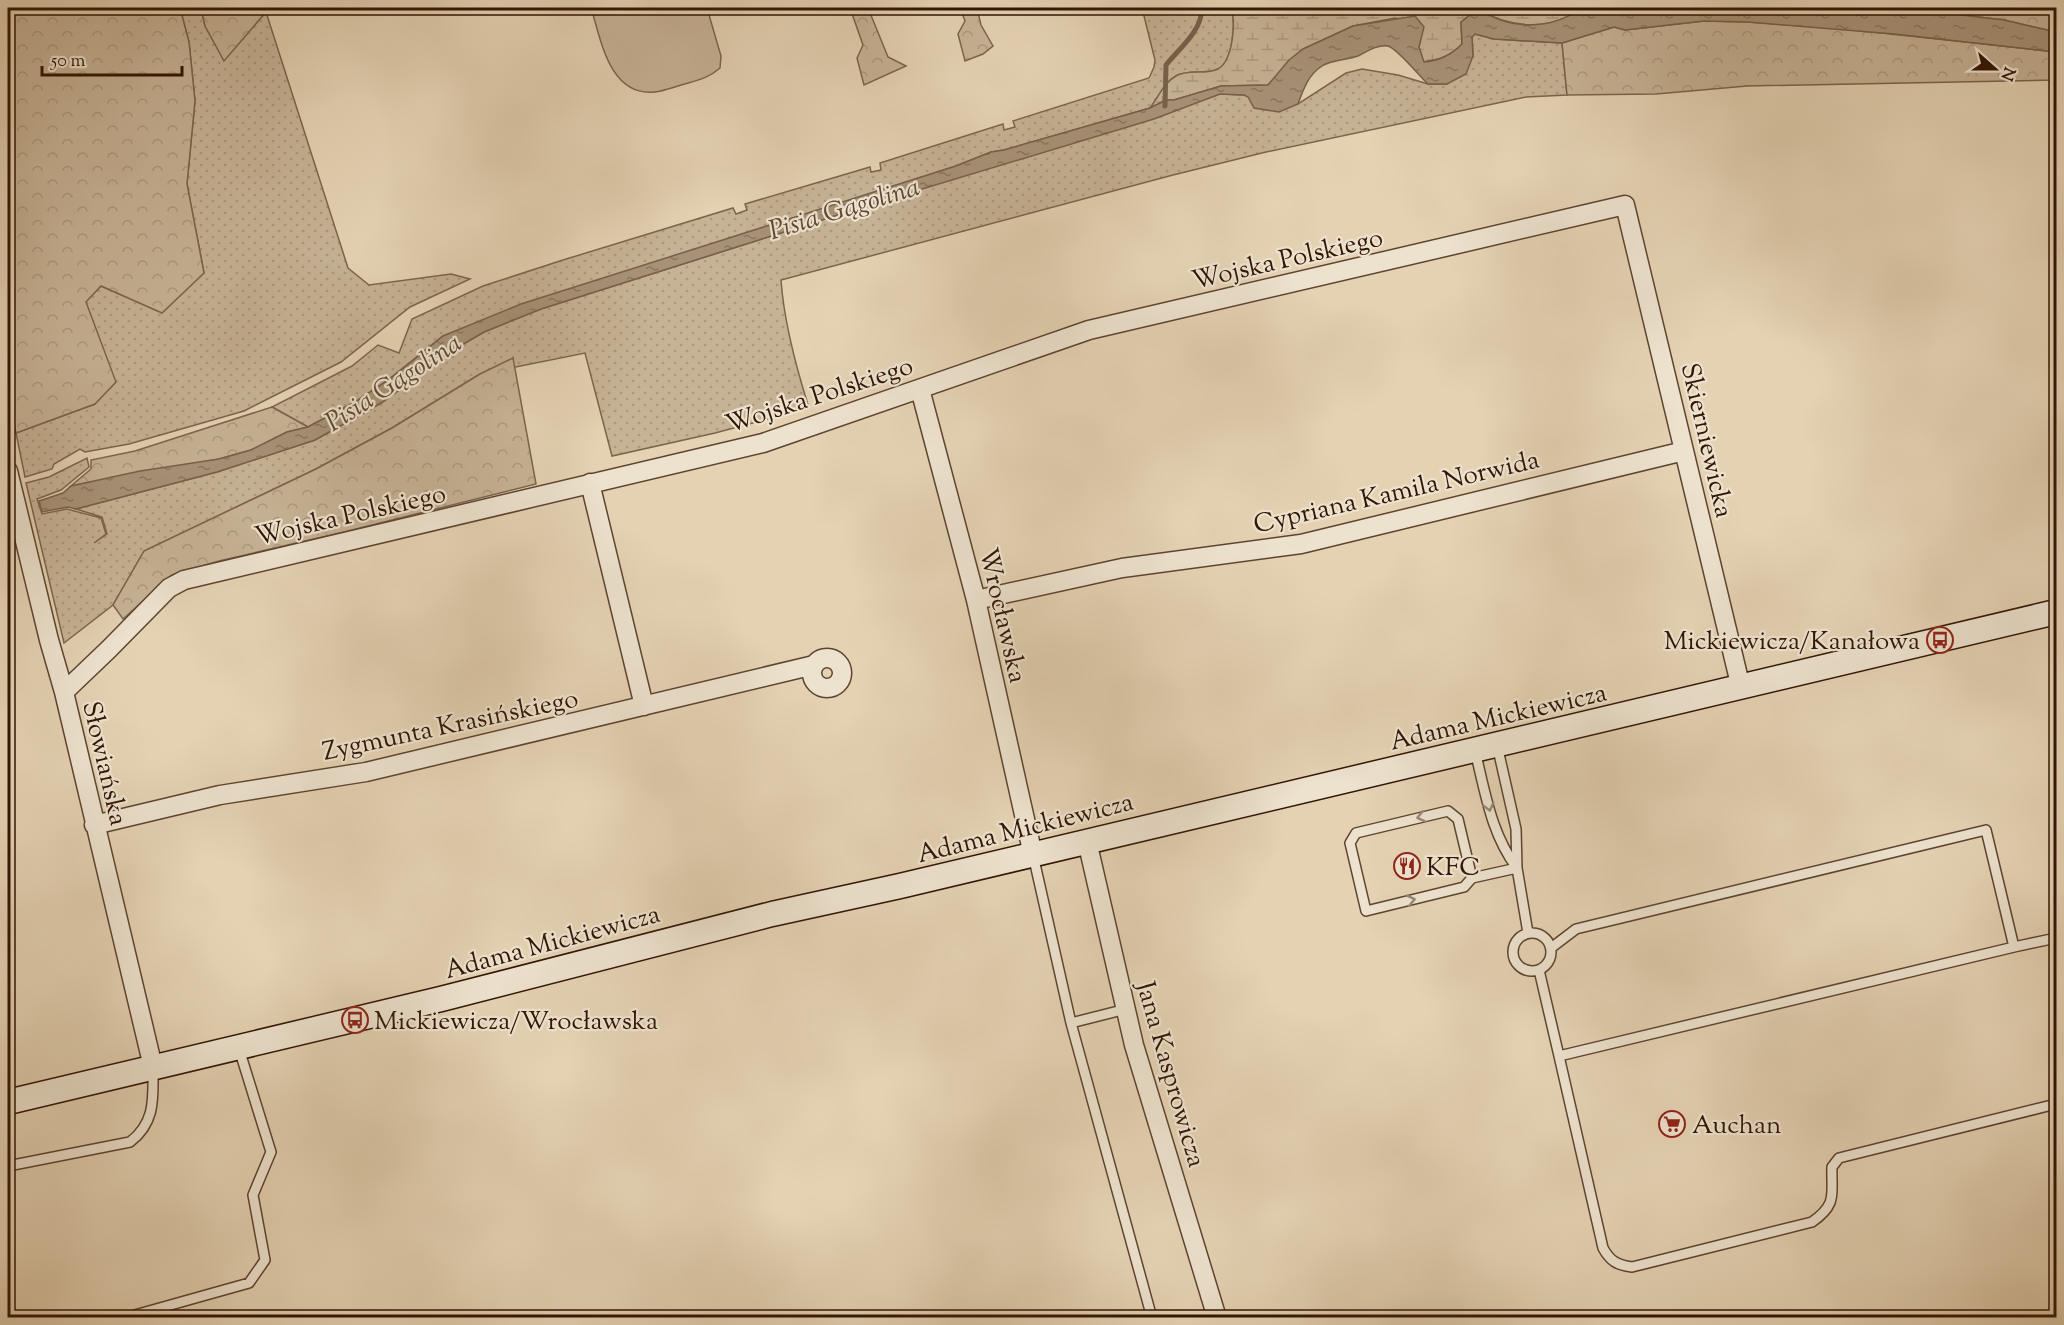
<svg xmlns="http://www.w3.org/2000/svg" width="2064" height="1325" font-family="'Sorts Mill Goudy',serif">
<defs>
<pattern id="grass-dots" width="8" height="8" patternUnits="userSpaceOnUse" patternTransform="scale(1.5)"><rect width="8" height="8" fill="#c6b295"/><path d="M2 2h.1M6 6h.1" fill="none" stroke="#ab987f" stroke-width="1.8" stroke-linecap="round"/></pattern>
<pattern id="forest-crowns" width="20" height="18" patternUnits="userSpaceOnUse" patternTransform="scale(1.5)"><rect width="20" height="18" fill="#c6b295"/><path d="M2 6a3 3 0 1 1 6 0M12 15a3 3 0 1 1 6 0" fill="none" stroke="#ab987f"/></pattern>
<pattern id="wetland-marsh" width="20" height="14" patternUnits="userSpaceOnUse" patternTransform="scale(1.5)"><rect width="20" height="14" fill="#c6b295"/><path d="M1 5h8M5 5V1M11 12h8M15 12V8" fill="none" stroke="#ab987f"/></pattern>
<pattern id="water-ripples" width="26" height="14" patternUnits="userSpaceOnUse" patternTransform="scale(1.5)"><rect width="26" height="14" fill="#a79278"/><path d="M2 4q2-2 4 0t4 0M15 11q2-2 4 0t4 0" fill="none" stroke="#897660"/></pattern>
</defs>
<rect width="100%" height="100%" fill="#e4d2b3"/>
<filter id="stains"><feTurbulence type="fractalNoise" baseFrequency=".00333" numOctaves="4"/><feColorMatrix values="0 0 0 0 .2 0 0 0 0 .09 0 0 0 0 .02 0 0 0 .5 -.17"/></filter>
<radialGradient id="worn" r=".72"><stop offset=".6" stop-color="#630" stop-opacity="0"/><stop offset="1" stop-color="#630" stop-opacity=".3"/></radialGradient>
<path fill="url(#grass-dots)" stroke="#7c644d" stroke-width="1.5" d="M180,8H201L205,26L224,60L266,12L348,268L369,285L451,274L470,279L410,307L341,362L244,411L129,444L85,452L80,449L54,464L52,469L25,477L16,433L95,404L86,301L101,286L162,312L204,273L187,184L195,101L189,42Z
M1142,8H1231C1236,22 1233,61 1218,69C1206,75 1188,69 1176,76C1163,83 1159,97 1150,108L1004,150L991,152L956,166L703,248L443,336L389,379L355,402L308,427L272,407L352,366L378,345L399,353L412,319L483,286L563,260L733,208L736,214L747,210L745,204L870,167L871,172L881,170L880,163L1003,124L1004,130L1015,127L1013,121L1149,78L1154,67L1155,60Z
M1475,34L1494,39L1562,43L1567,95L1526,97L1266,152L1173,175L781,280C784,323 796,367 809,408L715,433L612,456L585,353L480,374L392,428L316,469L144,551L113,605L64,643L26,483L49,477L87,458L89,467L61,490L37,499L42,514L67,509L101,518L106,534L94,543L107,534L102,517L76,509L217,472L315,440L381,403L419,376L446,354L484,332L541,309L1220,94L1244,95L1298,104L1346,73L1362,69L1398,75L1428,84H1447L1473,56L1472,37Z"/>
<path fill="url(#forest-crowns)" stroke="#7c644d" stroke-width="1.5" d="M8,8H180L189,42L195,101L187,184L204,273L162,313L101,286L86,302L116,382L95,404L16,433L8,399Z
M201,8H266V12L224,61L205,26Z
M850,8H868L888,57L906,66L864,85L857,58L863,45Z
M960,8H977L981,25L993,46L983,54L965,61L958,34L965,21Z
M1902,8H2044L2056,10V32L2004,20Z
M1704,21L1748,22L1845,29L2056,52V80L1747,86L1656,94L1567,95L1562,43L1614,27L1625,30Z
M513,358L536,484L344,532L219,561L172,575L123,619L113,605L144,551L316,469L392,428L480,374Z
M272,407L308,427L287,432L251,450L219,459L71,486L91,469V460L135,451Z"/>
<path fill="url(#wetland-marsh)" stroke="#7c644d" stroke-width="1.5" d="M1231,8H1582C1549,31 1511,29 1477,9L1461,22L1462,44C1450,56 1440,60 1423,62L1419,47L1423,27L1395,18L1353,26L1303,49L1268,85L1221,86L1174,100H1166L1150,108C1159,97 1163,83 1176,76C1188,69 1206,75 1218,69C1233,61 1236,22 1231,8Z"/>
<path fill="#c6b295" stroke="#7c644d" stroke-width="1.5" d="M591,8H707L721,56L720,68C708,79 694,81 678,86C671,88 663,91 655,92C609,97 601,39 591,8Z"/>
<path fill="url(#water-ripples)" stroke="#78604a" stroke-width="1.5" d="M1582,8H1902L2004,20L2056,32V52L1894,34L1748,22L1704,21L1625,30L1614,27L1562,43L1494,39L1475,34L1472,37L1473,56L1466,74L1447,84H1428C1419,76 1398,49 1388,46C1378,44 1366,52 1358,56C1347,60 1331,60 1322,66C1308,75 1303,90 1298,104L1279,112L1254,108L1248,97L1244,95L1220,94L1154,119L866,206L541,309L484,332L446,354L419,376L381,403L315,440L217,472L76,509L68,507L42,512L39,501L63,493L71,486L140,471L219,459L251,450L287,432L308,427L355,402L390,379L443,336L521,304L956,166L991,152L1004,150L1150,108L1166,100H1174L1221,86L1268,85L1289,60L1303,49L1353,26L1415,16L1424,27L1419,47L1424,62C1440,60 1450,56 1462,44L1461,22L1478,9C1511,30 1549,31 1582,8Z"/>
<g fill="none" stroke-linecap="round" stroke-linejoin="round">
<path stroke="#78604a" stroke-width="5" d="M1165,106L1166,65C1177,51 1202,30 1201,12L1194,8"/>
<defs>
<path id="lane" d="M1497,745L1516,829L1517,868L1528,933
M1475,751C1485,791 1491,834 1517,868
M1033,855L1071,1023
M1472,878L1458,819L1448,811L1356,833L1350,843L1366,911L1464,887L1472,878L1517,868
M1513 952a19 19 0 1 1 38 0a19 19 0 1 1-38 0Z
M2014,947L2056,938
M1539,970L1559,1056L2014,947L1986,830L1576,929L1551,948
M1126,1009L1071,1023L1152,1318
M1559,1056L1603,1248C1610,1261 1617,1265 1632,1267L1812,1222C1838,1204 1831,1194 1832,1167L1839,1158L2056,1104
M8,1166L130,1142C156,1122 153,1098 153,1067
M124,1318L249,1283L265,1260L253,1195L271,1152L239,1049"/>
<path id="street" d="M920,389L976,600L1033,855
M8,471L49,640L64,692L153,1067
M590,483L644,706
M976,600L1122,568L1301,544L1684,451
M812 673a15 15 0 1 1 30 0a15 15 0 1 1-30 0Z
M64,692L109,649L169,588L184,580L763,443L1089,330L1625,205L1741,688
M94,825L220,795L366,772L814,665
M1087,841L1134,1045L1217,1318"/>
<path id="secondary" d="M8,1102L441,999L772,914L900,886L2056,612"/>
</defs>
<use href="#lane" stroke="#5e4430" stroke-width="12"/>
<use href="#street" stroke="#5e4430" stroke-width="21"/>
<use href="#secondary" stroke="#311505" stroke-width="27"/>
<use href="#lane" stroke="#ede2ce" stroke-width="9"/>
<use href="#street" stroke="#ede2ce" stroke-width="18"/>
<use href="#secondary" stroke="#ede2ce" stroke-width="24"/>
</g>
<defs><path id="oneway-chevron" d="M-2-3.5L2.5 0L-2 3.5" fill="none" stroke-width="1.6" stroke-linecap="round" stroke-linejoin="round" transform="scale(1.5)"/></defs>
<g stroke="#988674">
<use href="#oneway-chevron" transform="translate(1489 807) rotate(76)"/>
<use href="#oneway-chevron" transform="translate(1421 817) rotate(167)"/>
<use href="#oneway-chevron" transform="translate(1411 900) rotate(-13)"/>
</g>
<defs>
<symbol id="bus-ring" viewBox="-11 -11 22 22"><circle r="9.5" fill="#ede2ce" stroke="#8f2418" stroke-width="1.5"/><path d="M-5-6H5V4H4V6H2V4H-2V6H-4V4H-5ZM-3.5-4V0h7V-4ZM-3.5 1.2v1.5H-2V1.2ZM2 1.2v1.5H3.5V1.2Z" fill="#8f2418"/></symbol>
<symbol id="restaurant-ring" viewBox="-11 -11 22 22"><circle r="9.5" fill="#ede2ce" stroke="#8f2418" stroke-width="1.5"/><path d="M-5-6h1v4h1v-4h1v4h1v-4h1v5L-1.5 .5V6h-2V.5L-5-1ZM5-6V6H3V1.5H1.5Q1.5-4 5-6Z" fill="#8f2418"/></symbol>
<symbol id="supermarket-ring" viewBox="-11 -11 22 22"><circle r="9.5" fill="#ede2ce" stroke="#8f2418" stroke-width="1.5"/><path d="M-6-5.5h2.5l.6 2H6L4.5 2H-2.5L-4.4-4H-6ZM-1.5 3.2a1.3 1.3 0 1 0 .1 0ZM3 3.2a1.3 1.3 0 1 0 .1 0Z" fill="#8f2418"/></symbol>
</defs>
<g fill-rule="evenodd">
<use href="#bus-ring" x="1925" y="625" width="30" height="30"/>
<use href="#restaurant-ring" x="1392" y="851" width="30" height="30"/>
<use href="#bus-ring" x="340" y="1005" width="30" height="30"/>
<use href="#supermarket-ring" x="1657" y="1109" width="30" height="30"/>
</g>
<g text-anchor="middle" stroke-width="4.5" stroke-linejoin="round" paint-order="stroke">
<g font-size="26" fill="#311505" stroke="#ede2ce">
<text transform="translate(1287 258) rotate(-13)" y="9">Wojska Polskiego</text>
<text transform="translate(819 394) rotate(-18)" y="9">Wojska Polskiego</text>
<text transform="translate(1708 440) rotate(77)" y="9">Skierniewicka</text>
<text transform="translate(1396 491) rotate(-13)" y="9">Cypriana Kamila Norwida</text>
<text transform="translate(350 514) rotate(-13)" y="9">Wojska Polskiego</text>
<text transform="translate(1004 615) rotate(77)" y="9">Wrocławska</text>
<text transform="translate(1498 716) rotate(-13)" y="9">Adama Mickiewicza</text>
<text transform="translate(450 724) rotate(-12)" y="9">Zygmunta Krasińskiego</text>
<text transform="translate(106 763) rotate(77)" y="9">Słowiańska</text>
<text transform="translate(1025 827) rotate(-14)" y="9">Adama Mickiewicza</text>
<text transform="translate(552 941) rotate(-15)" y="9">Adama Mickiewicza</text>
<text transform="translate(1172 1074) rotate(74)" y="9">Jana Kasprowicza</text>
</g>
<g font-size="26" fill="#311505" stroke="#ede2ce" text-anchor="start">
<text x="1920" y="649" text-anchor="end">Mickiewicza/Kanałowa</text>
<text x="1426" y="875">KFC</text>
<text x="374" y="1029">Mickiewicza/Wrocławska</text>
<text x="1692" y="1133">Auchan</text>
</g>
<g font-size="27" font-style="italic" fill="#604733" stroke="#ede2ce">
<text transform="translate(844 208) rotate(-17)" y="9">Pisia Gągolina</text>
<text transform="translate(393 382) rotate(-33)" y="9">Pisia Gągolina</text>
</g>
</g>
<rect width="2064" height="1325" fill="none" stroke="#e4d2b3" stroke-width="30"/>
<rect x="9" y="9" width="2046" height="1307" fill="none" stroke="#311505" stroke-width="3"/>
<rect x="15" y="15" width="2034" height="1295" fill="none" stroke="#311505" stroke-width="1.5"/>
<g transform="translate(1995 69) rotate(111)" stroke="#ede2ce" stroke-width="4.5" paint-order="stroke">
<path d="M0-4.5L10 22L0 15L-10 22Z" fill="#311505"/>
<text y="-9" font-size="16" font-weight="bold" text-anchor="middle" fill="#311505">N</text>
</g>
<path d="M42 66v9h140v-9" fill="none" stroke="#311505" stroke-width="3"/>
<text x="51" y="66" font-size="18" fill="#311505" stroke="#ede2ce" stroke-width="4.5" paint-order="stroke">50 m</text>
<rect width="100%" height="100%" filter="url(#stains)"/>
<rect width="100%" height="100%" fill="url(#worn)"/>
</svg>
